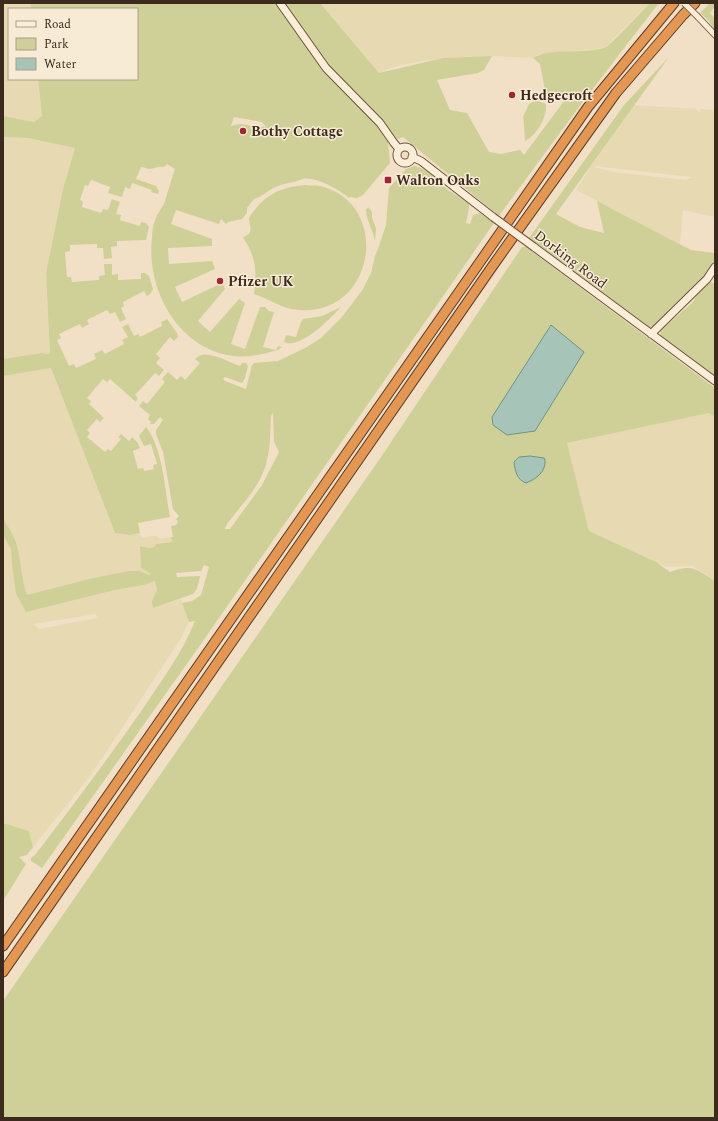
<svg xmlns="http://www.w3.org/2000/svg" width="718" height="1121" font-family="Spectral,serif">
<rect width="100%" height="100%" fill="#f1e0c5"/>
<path fill="#e7dab2" fill-rule="evenodd" d="M3,3H30L31,9H9V79H38L42,116L35,122L3,116Z
M320,3H650L607,46L594,50L541,54L533,58L492,56L443,58L400,65L379,73Z
M634,105L696,109L700,113V109L715,110L714,177L715,217L683,210L680,244L576,190L591,166ZM594,167V166L692,177L686,180L613,172Z
M3,137L28,138L75,148L63,189L46,273L50,354L41,353L3,359Z
M51,368L115,533L129,535L140,533L142,538L152,536H157L159,539L171,537L172,542L156,544L154,547L149,548L140,546L141,554L151,574L149,575L140,571H128L89,579L27,595L23,584L21,565L17,545L3,518V376Z
M709,413L715,417V581L693,566L666,567L589,531L566,443Z
M3,535L11,549L12,564L26,612L115,590L144,585L155,581L157,590L152,601L156,607L181,599L189,622L180,640L91,775L33,847L29,831L3,823ZM96,614L97,618L39,629L34,624Z"/>
<path fill="#ced098" fill-rule="evenodd" d="M30,3H320L379,73L443,58L492,56L484,70L478,73L437,80L450,110L467,113L489,152L501,154L520,150L524,155L564,101L546,96L540,64L533,58C555,46 583,56 606,47C613,43 642,11 650,3H659C604,73 551,144 499,216L403,137L388,143L390,163L363,195L357,198L350,197L349,198C340,190 315,176 303,179C300,180 297,181 294,182C288,183 282,184 276,187C268,190 262,197 254,199L247,208V213L242,219L228,222L226,224L221,219L219,224L176,210L171,224L212,239V246L168,248L169,264L212,261L215,269L175,287L182,302L222,283L225,289L198,321L210,332L239,299L245,303L231,344L245,349L260,307H265L269,311L274,312L263,347L276,350L278,346L282,347L278,350C263,354 249,358 233,356C178,349 146,289 152,238C152,232 153,225 155,220C157,214 161,209 164,204C168,192 171,180 175,169L167,164L164,167C158,166 156,168 150,169C147,169 144,167 141,167L136,179L156,186L159,191L158,194L151,192L152,190L132,183L130,189L125,187L122,197L108,193L110,187L91,180L88,186L85,185L80,200L83,202L82,207L101,213L103,209L108,210L112,199L120,202L116,214L121,215L120,220L140,226L141,222L146,223L149,227L146,240L117,241V246L111,247L112,258L104,259L103,248H97V244L70,245V251L65,252L67,277H71L72,282L99,280V276L105,275L104,264H112V275L118,274V280L141,279V273H145L149,276L153,289L151,293L147,296L144,291L123,302L124,306L121,308L126,319L120,322L115,312L110,314L107,310L87,320L89,324L82,328L80,324L59,334L61,338L57,340L69,366L74,364L76,368L96,359L94,354L102,350L105,354L124,344L122,340L128,337L122,327L128,324L134,336L138,334L140,337L162,326L161,322L167,319L177,333L178,337L174,341L170,337L156,354L160,358L156,363L164,370L159,376L155,373L135,395L138,398L136,402L110,379L107,382L103,379L87,398L91,401L89,404L104,418L100,422L97,419L87,430L90,433L87,437L105,452L108,449L111,451L121,439L118,437L121,434L129,441L132,437L138,443L140,448L133,451L138,469L143,468L144,471L154,469L153,465L157,464L151,444L144,446L139,436L146,427C163,448 165,491 170,517L138,523L140,533L129,535L115,533L51,368L3,376V359L41,353L50,354L46,273L63,189L75,148L28,138L3,137V116L34,122L42,116L38,79H137V9H31ZM234,117L262,122L266,127L239,124L231,126Z
M710,3H715V6L710,13L715,19V30L707,19L700,13Z
M669,57L556,214L580,227L604,233L597,201L691,250L715,253V259L707,279L715,285V378L661,337L660,331L693,302L705,281L655,331L529,238L624,105Z
M536,100L546,104C547,118 537,135 525,141L524,125L523,117L529,104Z
M414,166L421,168L427,171L448,190L464,200L469,204V208L466,223L470,224L473,215L480,213L494,223L196,651L42,868L31,861V858L35,855C71,808 107,760 142,710C161,681 182,654 195,621L189,622L182,603L192,601L201,595L209,567L204,565L201,571L176,573L177,577L200,576L197,589L193,594L156,607L153,608L152,601L157,590L155,581L144,585L115,590L26,612L16,594L12,564L11,549L3,535V518C8,527 15,537 17,546C22,562 21,579 27,595L89,579L128,571H140L149,575L151,574L141,568L140,546L149,548L154,547L156,544L172,542L171,537H173L171,526L176,525L178,522L176,519L179,516L173,509L163,452L156,434V430L163,420L160,417L154,424H150L151,422L148,419L150,415L139,406L143,401L147,404L165,382L162,379L168,372L177,380L181,376L185,380L200,363L195,359C205,347 228,362 240,366L242,363H246L248,366L245,378L242,383L225,377L223,379L225,381L246,389L252,365L254,363L278,361L307,347L321,338L342,317L363,289L371,273L375,256L379,246L386,225L389,188L406,169ZM273,413L274,442L279,452L262,485L230,529H225L227,524C242,504 262,485 267,460C271,446 270,430 271,416Z
M305,185C309,186 315,185 320,186C392,203 376,316 299,310C281,309 270,299 254,294C257,269 256,258 243,237C255,233 249,226 249,218C263,196 279,187 305,185Z
M368,207L372,212V218L376,228L375,241C373,230 366,220 366,210Z
M522,247H526L715,388V417L709,413L567,443L589,531L656,562L670,572C694,564 695,569 715,581V1118H3V1001L381,457ZM530,456L544,458L522,482L518,477L515,469Z
M341,307C330,319 309,340 293,343C290,344 287,343 284,342L286,335L296,337L301,322L303,319L322,316Z
M3,823L29,831L33,847L27,855L19,857L26,864L3,901Z"/>
<path fill="#a7c4b9" stroke="#6d9386" d="M551,325L584,352L535,431L507,435L493,425L492,417Z
M530,456L544,458L545,460C546,472 536,479 526,483C517,480 515,471 514,462L519,457Z"/>
<g fill="none" stroke-linecap="round" stroke-linejoin="round">
<defs>
<path id="street" d="M698,17L715,35"/>
<path id="secondary" d="M280,3L326,68L380,123L394,143L399,149
M397 155a8 8 0 1 1 16 0a8 8 0 1 1-16 0Z
M412,157L421,161L493,217
M534,247L715,381
M651,334L707,279L715,267"/>
<path id="highway" d="M3,946L588,107L674,3
M3,972L494,264L616,93L683,15L695,3"/>
</defs>
<use href="#street" stroke="#8d715a" stroke-width="7"/>
<use href="#secondary" stroke="#6f523d" stroke-width="9"/>
<use href="#highway" stroke="#5b3f2e" stroke-width="11"/>
<use href="#street" stroke="#fbeed9" stroke-width="5"/>
<use href="#secondary" stroke="#fbeed9" stroke-width="7"/>
<use href="#highway" stroke="#e49752" stroke-width="9"/>
<defs>
<path id="street-bridge" d="M684,3L698,17"/>
<path id="secondary-bridge" d="M493,217L534,247"/>
</defs>
<use href="#street-bridge" stroke="#8d715a" stroke-width="7" stroke-linecap="butt"/>
<use href="#secondary-bridge" stroke="#6f523d" stroke-width="9" stroke-linecap="butt"/>
<use href="#street-bridge" stroke="#fbeed9" stroke-width="5"/>
<use href="#secondary-bridge" stroke="#fbeed9" stroke-width="7"/>
</g>
<g fill="#a02631" stroke="#f8ebd5" stroke-width="1.5">
<circle cx="512" cy="95" r="4"/>
<circle cx="243" cy="131" r="4"/>
<rect x="384" y="176" width="8" height="8" rx="2"/>
<circle cx="220" cy="281" r="4"/>
</g>
<g text-anchor="middle" stroke-width="3" stroke-linejoin="round" paint-order="stroke">
<g font-size="14" font-weight="bold" fill="#3c2a1e" stroke="#f8ebd5" text-anchor="start">
<text x="520" y="100">Hedgecroft</text>
<text x="251" y="136">Bothy Cottage</text>
<text x="396" y="185">Walton Oaks</text>
<text x="228" y="286">Pfizer UK</text>
</g>
<g font-size="14" fill="#3c2a1e" stroke="#f8ebd5">
<text transform="translate(571 259) rotate(37)" y="5">Dorking Road</text>
</g>
</g>
<rect width="718" height="1121" fill="none" stroke="#3c2a1e" stroke-width="8"/>
<rect x="8" y="8" width="130" height="72" fill="#f8ebd5" stroke="#ad9e8c"/>
<rect x="16" y="21" width="20" height="6" fill="#fbeed9" stroke="#ad9e8c"/>
<text x="44" y="28" font-size="12" fill="#3c2a1e">Road</text>
<rect x="16" y="38" width="20" height="12" fill="#ced098" stroke="#ad9e8c"/>
<text x="44" y="48" font-size="12" fill="#3c2a1e">Park</text>
<rect x="16" y="58" width="20" height="12" fill="#a7c4b9" stroke="#ad9e8c"/>
<text x="44" y="68" font-size="12" fill="#3c2a1e">Water</text>
</svg>
